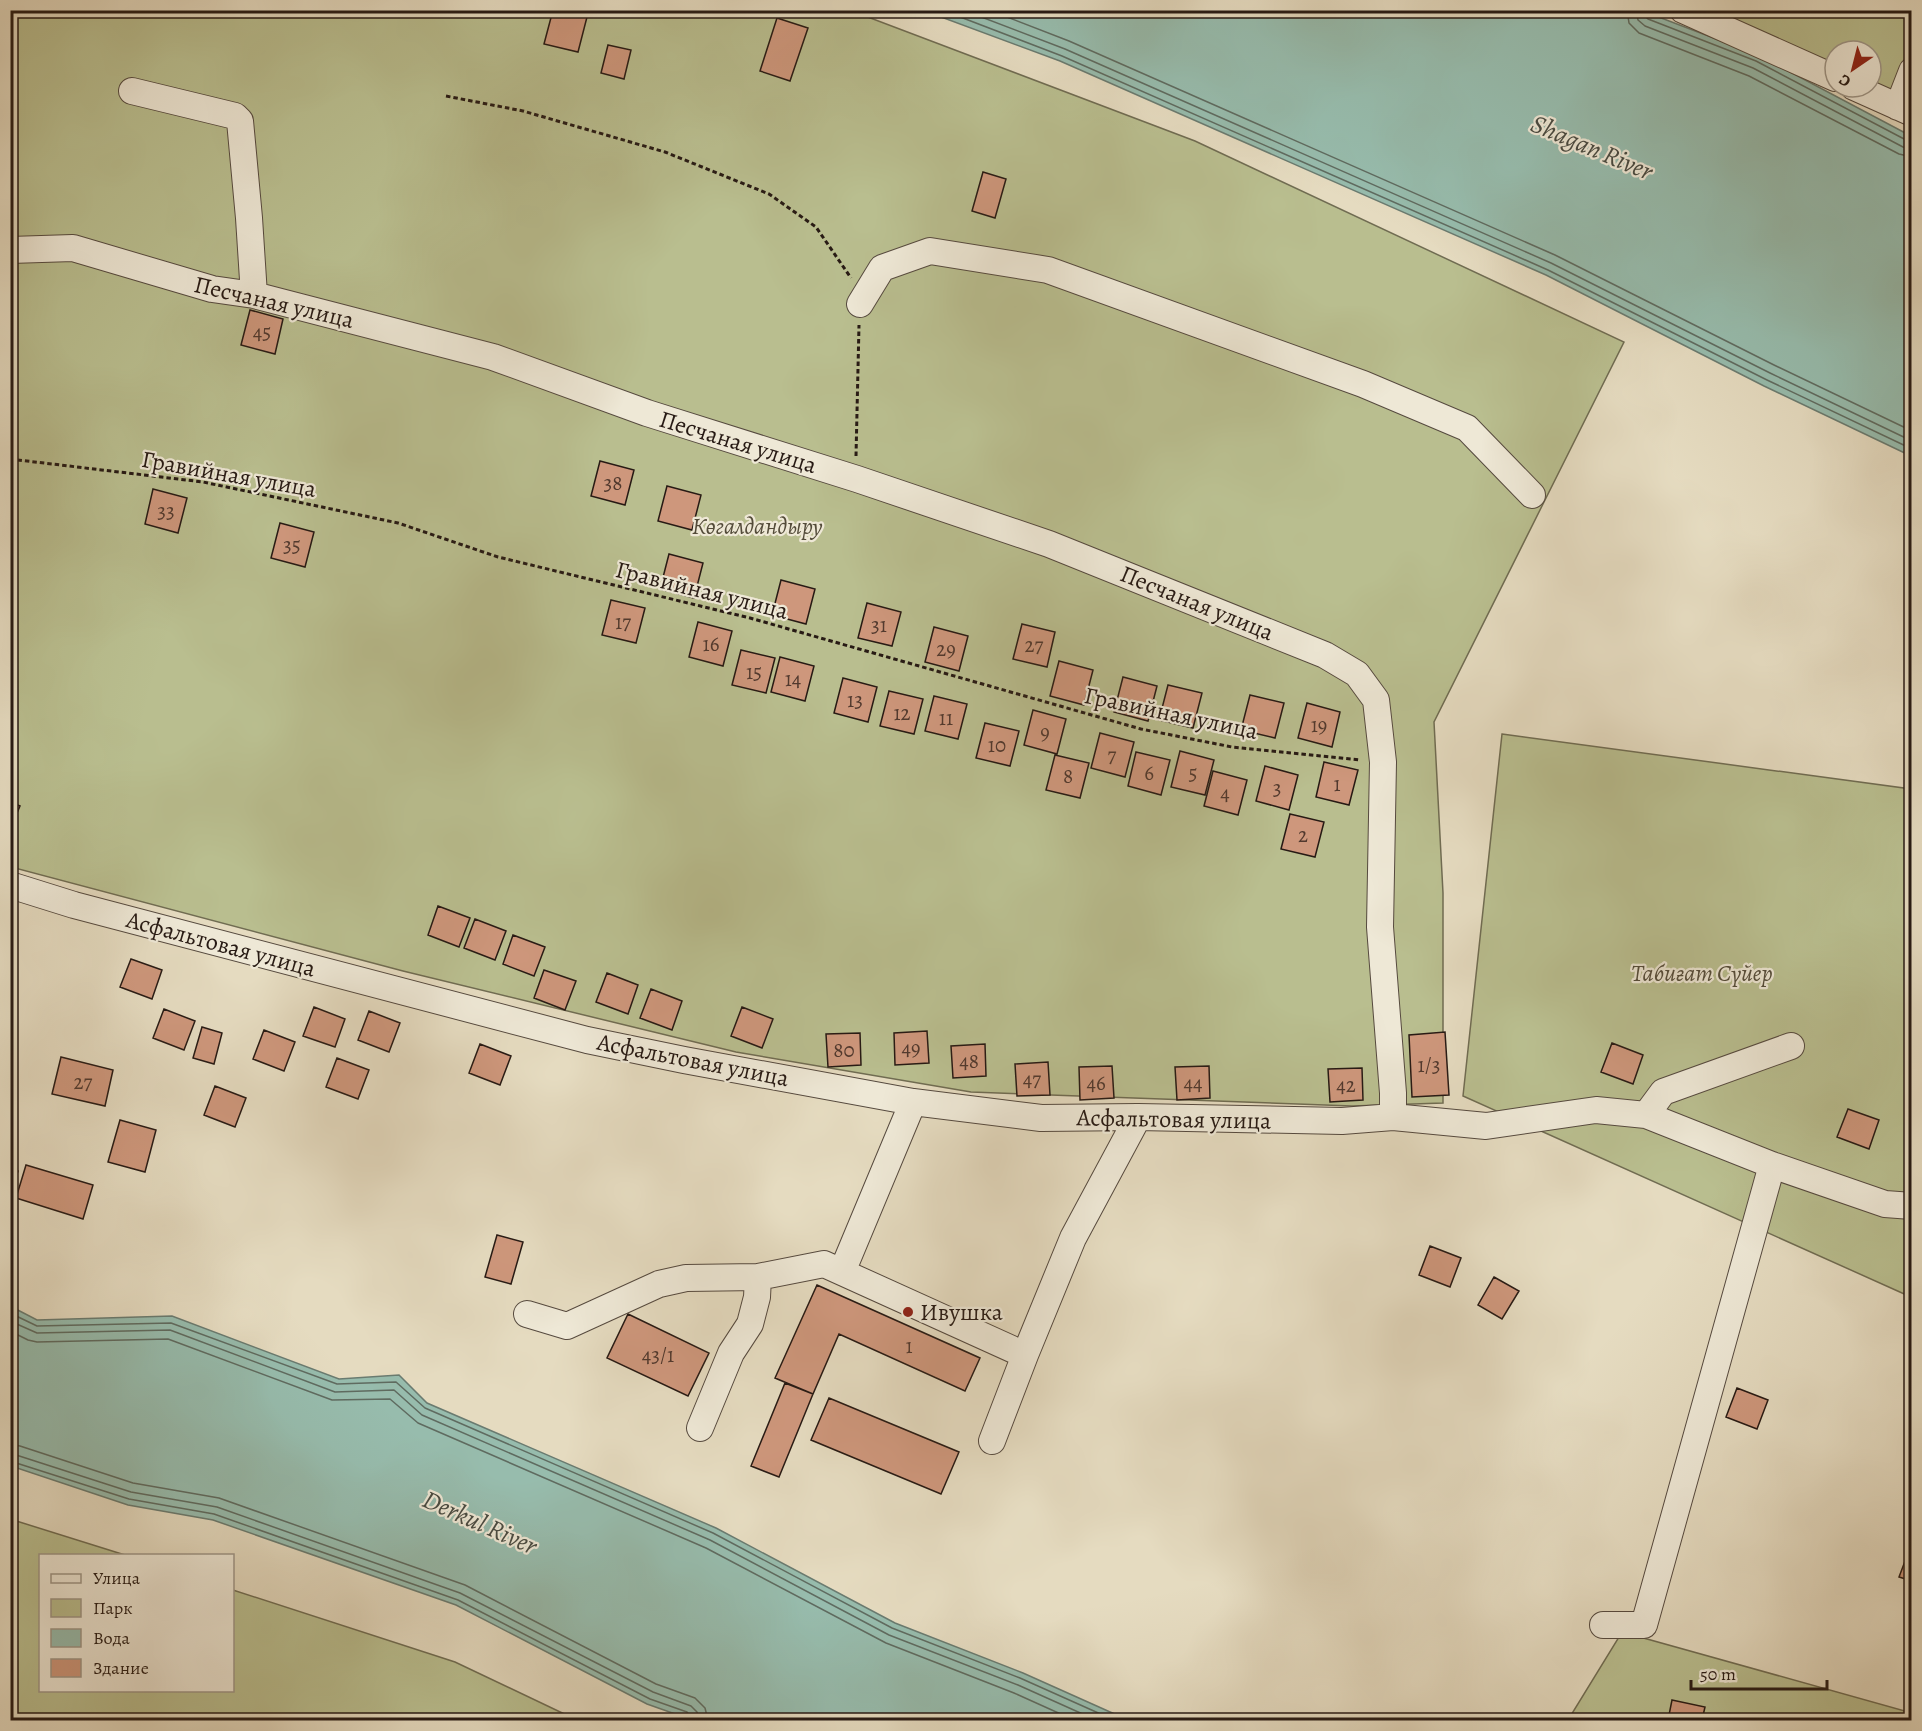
<svg xmlns="http://www.w3.org/2000/svg" width="1922" height="1731" font-family="Alegreya,serif">
<rect width="100%" height="100%" fill="#e5dbc0"/>
<filter id="stains"><feTurbulence type="fractalNoise" baseFrequency=".00333" numOctaves="4"/><feColorMatrix values="0 0 0 0 .2 0 0 0 0 .09 0 0 0 0 .02 0 0 0 .5 -.17"/></filter>
<radialGradient id="worn" r=".72"><stop offset=".6" stop-color="#630" stop-opacity="0"/><stop offset="1" stop-color="#630" stop-opacity=".3"/></radialGradient>
<path fill="#b9be8f" stroke="#706c52" stroke-width="1.5" d="M10,11H852L1195,141L1624,342L1434,722L1443,893V1103L1352,1106L971,1092L736,1052L403,971L11,867Z
M1665,11H1911V120L1871,87V51H1835V84L1698,23Z
M1502,734L1911,789V1297L1463,1096Z
M10,1519L125,1555L40,1556V1690H232L233,1590L455,1662L577,1720H11Z
M1622,1632L1912,1713L1911,1720H1568Z"/>
<path fill="#97bcad" stroke="#6a7b70" stroke-width="1.5" d="M925,11H1643L1758,55L1911,136V456L1764,386L1546,275L1060,61Z
M10,1306L37,1320L172,1316L339,1379L399,1375L427,1403L716,1528L895,1623L1023,1673L1128,1720H692L647,1704L456,1605L213,1520L128,1505L11,1466Z"/>
<g fill="none" stroke-linecap="round" stroke-linejoin="round">
<path stroke="#5f6b60" stroke-width="1.5" d="M942,10L1062,56L1548,270L1767,380L1912,449
M963,10L1065,49L1551,263L1770,373L1912,441
M989,10L1069,41L1555,255L1774,365L1912,431
M1627,10L1629,23L1639,33L1749,76L1899,154L1912,157
M1636,10L1638,20L1645,26L1753,68L1903,147L1912,148
M1644,10V15L1648,19L1756,61L1906,140L1912,141
M10,1313L37,1326L171,1323L337,1384L396,1382L425,1408L713,1533L892,1628L1020,1678L1114,1720
M10,1321L37,1333L170,1330L335,1392L394,1390L422,1415L710,1540L889,1635L1018,1685L1096,1720
M10,1331L28,1340L37,1342L168,1339L332,1400L390,1399L418,1423L706,1548L886,1643L1014,1693L1074,1720
M10,1444L20,1446L133,1483L219,1498L465,1585L656,1684L695,1698L705,1708L708,1720
M10,1453L131,1492L217,1507L460,1593L653,1692L691,1706L697,1712L699,1720
M10,1461L129,1499L214,1514L458,1600L650,1699L687,1712L690,1716L691,1720"/>
</g>
<path fill="#ce977c" stroke="#271a14" stroke-width="1.5" d="M553,10H561L587,17L578,52L544,44Z
M777,18L808,28L790,81L760,71Z
M608,45L631,50L624,79L601,73Z
M983,172L1006,179L995,218L972,211Z
M250,310L283,319L275,354L241,345Z
M600,461L634,470L625,505L591,496Z
M667,486L701,495L692,530L658,521Z
M153,489L187,498L178,533L145,524Z
M280,523L314,532L305,567L271,558Z
M669,554L703,563L694,598L660,589Z
M781,580L815,589L806,624L772,615Z
M611,600L645,608L636,643L602,635Z
M867,603L901,612L892,646L858,638Z
M698,622L732,631L723,666L689,657Z
M1022,624L1055,632L1047,667L1013,659Z
M934,627L968,636L959,671L925,662Z
M741,650L775,658L766,693L732,685Z
M780,657L814,666L805,701L771,692Z
M1059,661L1093,670L1084,705L1050,696Z
M1123,677L1157,686L1148,721L1114,712Z
M843,678L877,687L868,722L834,713Z
M1168,685L1202,693L1193,728L1159,720Z
M889,691L923,699L914,734L880,726Z
M1250,695L1284,703L1275,738L1241,730Z
M934,696L967,704L958,739L925,731Z
M1307,703L1340,712L1332,747L1298,738Z
M1033,710L1066,719L1057,754L1024,745Z
M985,723L1019,731L1010,766L976,758Z
M1100,733L1134,742L1125,777L1091,768Z
M1180,751L1214,760L1205,795L1171,787Z
M1136,752L1170,760L1161,795L1128,786Z
M1055,755L1089,763L1080,798L1046,790Z
M1324,762L1358,770L1349,805L1316,797Z
M1265,766L1298,775L1289,810L1256,801Z
M1213,771L1247,780L1238,815L1204,806Z
M10,802L20,806L10,830Z
M1290,814L1324,822L1315,857L1281,849Z
M438,906L470,918L459,947L428,935Z
M475,919L506,931L495,960L464,948Z
M513,935L545,947L534,976L503,964Z
M131,959L162,970L152,999L120,987Z
M544,970L576,981L565,1010L534,998Z
M607,973L638,985L628,1014L596,1002Z
M651,989L682,1001L672,1030L640,1018Z
M314,1007L345,1019L335,1047L303,1036Z
M742,1007L773,1019L762,1048L731,1036Z
M164,1009L195,1021L184,1050L153,1038Z
M369,1011L400,1023L389,1052L358,1040Z
M202,1027L222,1033L214,1064L193,1058Z
M264,1030L295,1042L284,1071L253,1059Z
M927,1031L929,1063L895,1065L894,1033Z
M1445,1032L1449,1095L1412,1097L1409,1035Z
M860,1033L861,1065L828,1067L826,1034Z
M1612,1043L1643,1055L1633,1084L1601,1072Z
M480,1044L511,1056L500,1085L469,1073Z
M985,1044L986,1076L953,1078L951,1046Z
M61,1057L113,1070L105,1106L52,1094Z
M337,1058L369,1070L358,1099L326,1087Z
M1048,1062L1050,1095L1017,1096L1015,1064Z
M1112,1066L1114,1098L1080,1100L1079,1067Z
M1209,1066L1210,1098L1177,1100L1175,1067Z
M1362,1068L1363,1100L1330,1102L1328,1069Z
M215,1086L246,1098L235,1127L204,1115Z
M1848,1109L1879,1120L1869,1149L1837,1137Z
M120,1120L156,1130L145,1172L108,1162Z
M26,1165L93,1185L83,1219L16,1198Z
M10,1169L18,1171L10,1197Z
M497,1235L523,1242L511,1284L485,1277Z
M1430,1246L1461,1258L1450,1287L1419,1275Z
M1494,1277L1519,1291L1502,1319L1478,1305Z
M817,1285L980,1358L965,1391L839,1334L813,1394L775,1378Z
M628,1314L709,1353L688,1396L607,1358Z
M785,1383L813,1394L779,1477L751,1466Z
M1737,1388L1768,1400L1757,1429L1726,1417Z
M829,1398L959,1452L941,1494L811,1440Z
M1910,1548L1912,1549V1581L1899,1577Z
M1672,1700L1705,1707L1702,1720H1668Z"/>
<g fill="none" stroke-linecap="round" stroke-linejoin="round">
<defs>
<path id="minor" d="M1683,10L1835,78
M1854,87L1912,113
M132,91L235,116L240,121L249,218L254,295
M1898,107L1912,71
M10,250L73,248L212,289L254,295L493,357L647,413L857,479L1049,544L1325,655L1357,674L1376,700L1383,762L1380,927L1393,1093V1117
M860,304L882,268L930,251L1048,270L1363,384L1467,428L1532,495
M10,885L74,905L587,1040L684,1060L913,1102L1041,1118L1138,1117L1342,1121L1393,1117L1486,1126L1596,1110L1646,1115L1772,1165L1885,1204L1912,1206
M1646,1115L1663,1092L1791,1046
M842,1272L913,1102
M527,1314L567,1326L659,1284L686,1278L758,1277L824,1264L1025,1355L1073,1238L1138,1117
M700,1428L731,1353L750,1324L757,1297L758,1277
M992,1441L1025,1355
M1603,1625H1644L1772,1165"/>
</defs>
<use href="#minor" stroke="#564a3f" stroke-width="28"/>
<path stroke="#271a14" stroke-width="3" stroke-dasharray="4.5 3" stroke-linecap="butt" d="M446,96L523,111L665,152L769,194L816,227L851,278
M856,456L859,325
M10,459L203,482L398,523L498,557L750,618L1141,729L1232,747L1361,760"/>
<use href="#minor" stroke="#eee8d6" stroke-width="26"/>
</g>
<circle fill="#8f2418" stroke="#eee8d6" stroke-width="2" cx="908" cy="1312" r="6"/>
<g text-anchor="middle" stroke-width="4.5" stroke-linejoin="round" paint-order="stroke">
<g font-size="21" fill="#51392e">
<text x="262" y="339">45</text>
<text x="613" y="490">38</text>
<text x="166" y="518">33</text>
<text x="292" y="552">35</text>
<text x="623" y="629">17</text>
<text x="879" y="632">31</text>
<text x="711" y="651">16</text>
<text x="1034" y="652">27</text>
<text x="946" y="656">29</text>
<text x="754" y="679">15</text>
<text x="793" y="686">14</text>
<text x="855" y="707">13</text>
<text x="902" y="720">12</text>
<text x="946" y="725">11</text>
<text x="1319" y="732">19</text>
<text x="1045" y="739">9</text>
<text x="997" y="752">10</text>
<text x="1112" y="762">7</text>
<text x="1149" y="780">6</text>
<text x="1193" y="780">5</text>
<text x="1068" y="783">8</text>
<text x="1337" y="791">1</text>
<text x="1277" y="795">3</text>
<text x="1225" y="800">4</text>
<text x="1303" y="842">2</text>
<text x="911" y="1055">49</text>
<text x="844" y="1057">80</text>
<text x="969" y="1068">48</text>
<text x="1429" y="1072">1/3</text>
<text x="1032" y="1086">47</text>
<text x="83" y="1089">27</text>
<text x="1096" y="1090">46</text>
<text x="1193" y="1090">44</text>
<text x="1346" y="1092">42</text>
<text x="909" y="1353">1</text>
<text x="658" y="1362">43/1</text>
</g>
<g font-size="24" fill="#271a14" stroke="#eee8d6">
<text transform="translate(274 302) rotate(13)" y="8">Песчаная улица</text>
<text transform="translate(738 442) rotate(17)" y="8">Песчаная улица</text>
<text transform="translate(229 474) rotate(10)" y="8">Гравийная улица</text>
<text transform="translate(702 590) rotate(14)" y="8">Гравийная улица</text>
<text transform="translate(1197 603) rotate(22)" y="8">Песчаная улица</text>
<text transform="translate(1171 713) rotate(12)" y="8">Гравийная улица</text>
<text transform="translate(221 944) rotate(15)" y="8">Асфальтовая улица</text>
<text transform="translate(693 1060) rotate(11)" y="8">Асфальтовая улица</text>
<text transform="translate(1174 1119) rotate(1)" y="8">Асфальтовая улица</text>
</g>
<g font-size="24" font-style="italic" fill="#534b39" stroke="#eee8d6">
<text x="757" y="534">Көгалдандыру</text>
<text x="1702" y="981">Табиғат Сүйер</text>
</g>
<g font-size="24" fill="#271a14" stroke="#eee8d6" text-anchor="start">
<text x="920" y="1320">Ивушка</text>
</g>
<g font-size="26" font-style="italic" fill="#494b42" stroke="#eee8d6">
<text transform="translate(1592 147) rotate(23)" y="9">Shagan River</text>
<text transform="translate(480 1522) rotate(24)" y="9">Derkul River</text>
</g>
</g>
<rect width="1922" height="1731" fill="none" stroke="#e5dbc0" stroke-width="36"/>
<rect x="12" y="12" width="1898" height="1707" fill="none" stroke="#271a14" stroke-width="3"/>
<rect x="18" y="18" width="1886" height="1695" fill="none" stroke="#271a14" stroke-width="1.5"/>
<rect x="39" y="1554" width="195" height="138" fill="#eee8d6" stroke="#9e9688" stroke-width="1.5"/>
<rect x="51" y="1574" width="30" height="9" fill="#eee8d6" stroke="#9e9688" stroke-width="1.5"/>
<text x="93" y="1584" font-size="18" fill="#271a14">Улица</text>
<rect x="51" y="1599" width="30" height="18" fill="#b9be8f" stroke="#9e9688" stroke-width="1.5"/>
<text x="93" y="1614" font-size="18" fill="#271a14">Парк</text>
<rect x="51" y="1629" width="30" height="18" fill="#97bcad" stroke="#9e9688" stroke-width="1.5"/>
<text x="93" y="1644" font-size="18" fill="#271a14">Вода</text>
<rect x="51" y="1659" width="30" height="18" fill="#ce977c" stroke="#9e9688" stroke-width="1.5"/>
<text x="93" y="1674" font-size="18" fill="#271a14">Здание</text>
<g transform="translate(1853 69) rotate(215)"><circle r="28" fill="#eee8d6" stroke="#9e9688" stroke-width="1.5"/>
<path d="M0-4.5L10 22L0 15L-10 22Z" fill="#8f2418"/>
<text y="-9" font-size="16" font-weight="bold" text-anchor="middle" fill="#271a14">С</text>
</g>
<path d="M1691 1680v9h136v-9" fill="none" stroke="#271a14" stroke-width="3"/>
<text x="1700" y="1680" font-size="18" fill="#271a14" stroke="#eee8d6" stroke-width="4.5" paint-order="stroke">50 m</text>
<rect width="100%" height="100%" filter="url(#stains)"/>
<rect width="100%" height="100%" fill="url(#worn)"/>
</svg>
